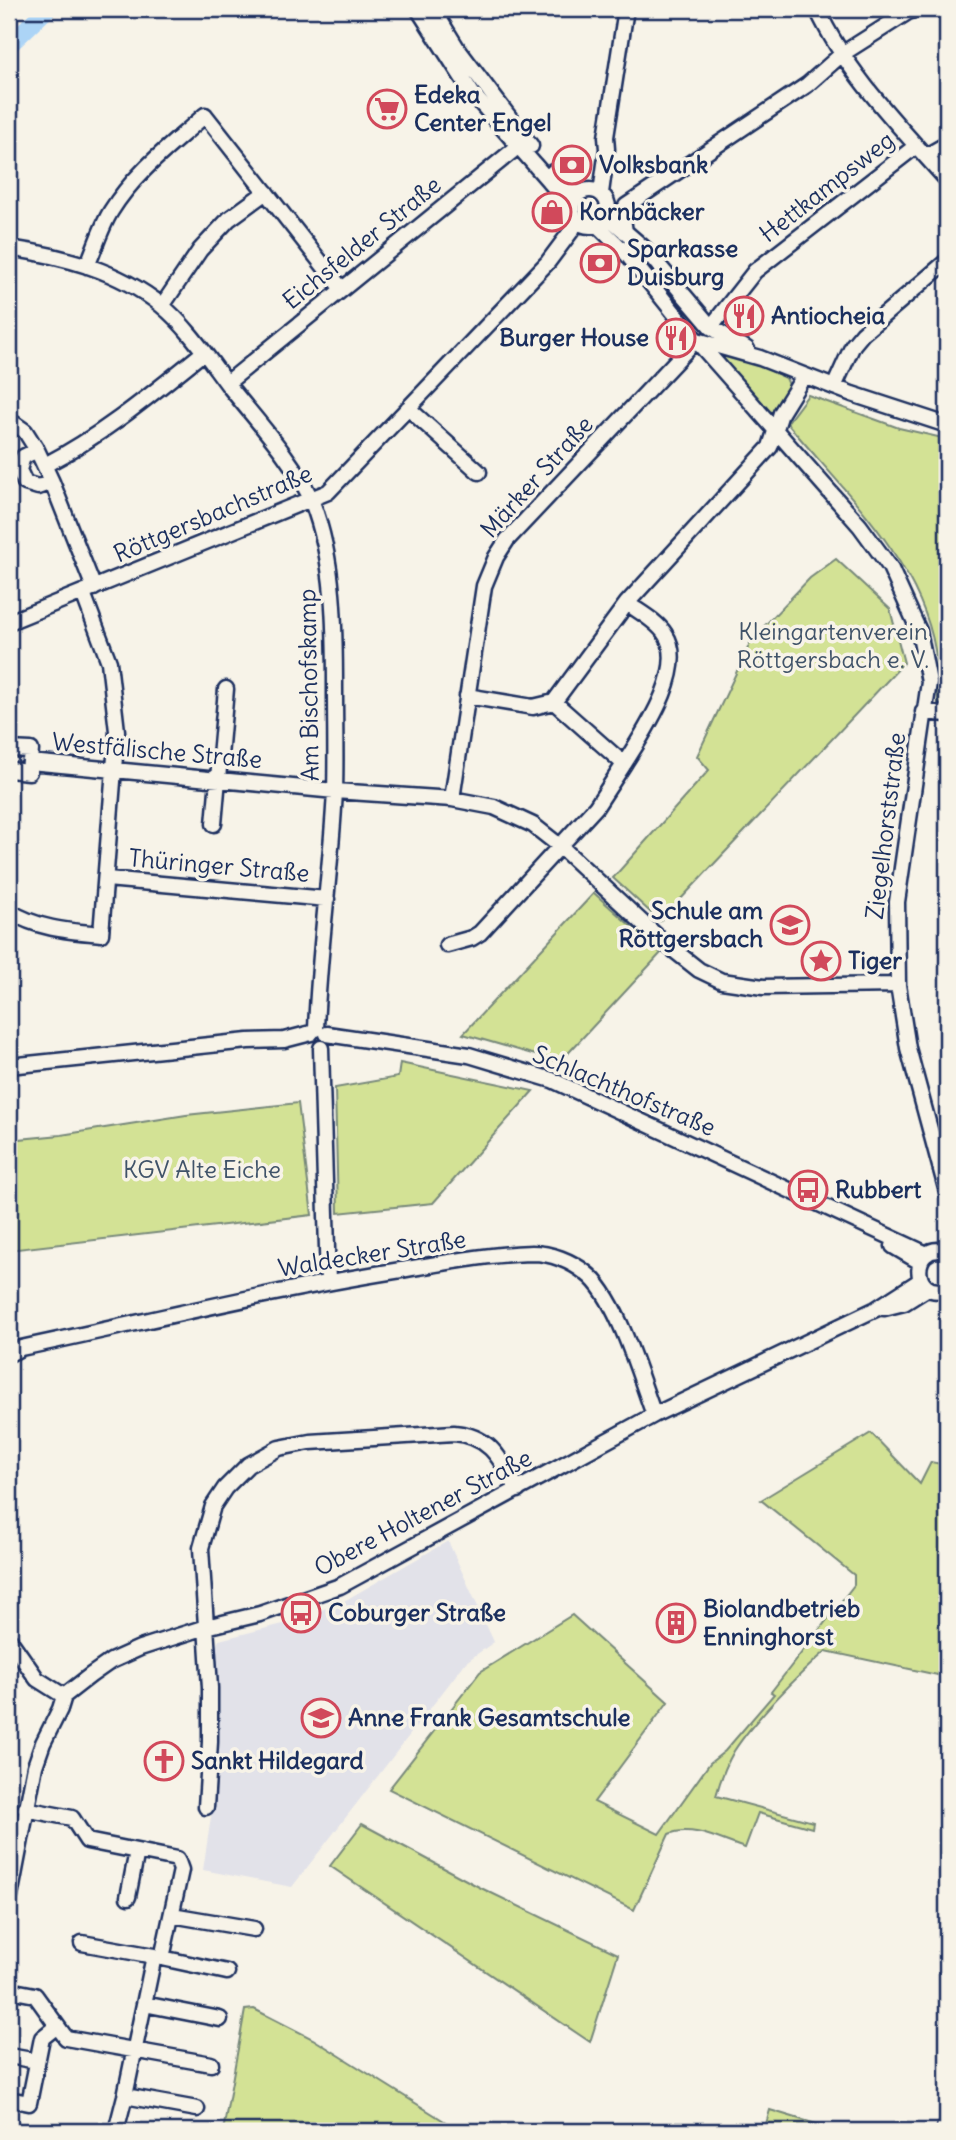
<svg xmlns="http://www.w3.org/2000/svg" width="956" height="2140" font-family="Delius,sans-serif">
<rect width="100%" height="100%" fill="#f7f3e8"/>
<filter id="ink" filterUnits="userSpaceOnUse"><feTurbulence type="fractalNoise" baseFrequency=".0143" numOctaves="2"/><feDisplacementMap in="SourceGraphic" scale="14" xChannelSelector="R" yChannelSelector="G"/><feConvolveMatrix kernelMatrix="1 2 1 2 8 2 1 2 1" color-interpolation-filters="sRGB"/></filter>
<g filter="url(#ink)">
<path fill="#e2e2e9" d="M448,1541L494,1642L466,1662L292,1887L203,1870L217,1777L219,1697L216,1646L219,1640L291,1622L344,1601Z"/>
<path fill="#d3e295" stroke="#77887a" stroke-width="2" d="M717,354L748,360L786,378L790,387C786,398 778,411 769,418Z
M808,395L899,428L947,439V704L938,703C937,686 938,667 935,650C920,561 843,490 787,423Z
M836,559L890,609L904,663L660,921L613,878L709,770L697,756L752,639L810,578Z
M594,893L661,953L560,1062L463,1034Z
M400,1063L533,1091L433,1203L338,1213L335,1088L398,1077Z
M298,1103L312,1215L9,1250V1140L61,1135L186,1115Z
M871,1433L920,1484L931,1462L947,1465V1677L826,1651C798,1675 754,1720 734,1751C726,1765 720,1781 716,1796L813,1822L812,1828L758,1813L745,1848C722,1841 692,1824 669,1834L634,1910L389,1789L480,1672L572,1615L668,1702L594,1802L659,1834L710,1763L725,1751L774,1694L771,1692L854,1585V1575L761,1500Z
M362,1824L479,1887L618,1954L590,2042L330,1866Z
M254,2009L313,2039L460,2131H223L245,2010Z
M770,2110L829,2128L828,2131H764Z"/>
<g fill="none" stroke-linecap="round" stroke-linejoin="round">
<path stroke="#acd4f6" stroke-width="18" d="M9,45L47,9"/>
<defs>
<path id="minor" d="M418,9L472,93L561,195L573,203
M433,9L457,48L531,146
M817,9C847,74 900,127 947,180
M926,156L947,144
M553,172L578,195
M572 208a18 18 0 1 1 36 0a18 18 0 1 1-36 0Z
M601,193L607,149L606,137L626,9
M607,216L644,248L711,327L747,349
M597,225L626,253L696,340L860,526L890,567L919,631L929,682L897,902L898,985L908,1048L947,1192
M625,232L623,218L626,206L807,85L842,54L908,12L917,9
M9,248C62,256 118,270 161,305C188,327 208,358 229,386C255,419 297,464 312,502C335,561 335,628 335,691C335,724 336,758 335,791C331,871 319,950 316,1029
M87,266C95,248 101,227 111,211C135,172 172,145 205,115L341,288
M162,306L200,250L229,219L266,192
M711,327L755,271L916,146
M697,340L760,358L852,394L947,425
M227,383L526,140
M834,387L853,345L863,333L947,261
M408,408L479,472
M9,420L25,431L37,450
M37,450L52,482L38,487L25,483L19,470L23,457Z
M45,465C103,435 153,393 204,352
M52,482L94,588
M9,622L328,492L548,262L572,230L576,219
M467,696L533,707L554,702L627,603L770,447L781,413L804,376
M923,712L947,714
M9,749L31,750L29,772L9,770
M30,762L335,791L452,799L494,807L533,825L561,847L661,940L699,970L722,981L763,987L898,985
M624,764C642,735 689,668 665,634C657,621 639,612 627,603
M452,799L484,586L496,557L507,540L696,340
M214,824L226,689
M107,879L327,899
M9,911C38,929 68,931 101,934L117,731L109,662L83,593
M447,945L472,938L480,933L596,807L624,764L554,702
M327,1034L469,1055L552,1080L927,1254
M321,1048L328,1282
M9,1066L248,1041L284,1040L311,1033
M893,1246L920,1262
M947,1252C910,1239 910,1302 947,1289
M884,1308L904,1303L928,1288
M9,1354L21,1348C145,1322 269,1291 395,1271C438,1264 488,1254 532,1253C551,1253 571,1261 586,1273C617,1296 640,1377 654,1415
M9,1639L37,1679L64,1696
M206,1807L210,1742V1688L201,1548L213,1506L225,1488L248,1465L279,1448L310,1442L454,1433C492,1436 501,1461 518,1490
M25,1809L72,1818L87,1841L177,1859L181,1870L162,1958L154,1956L125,2096L116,2131
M128,1897L137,1851
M9,1902L35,1766L43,1743L60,1709L64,1696L91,1675L111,1661L140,1648L206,1627L260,1614L340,1586L654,1415L876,1309L921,1280
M172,1915L254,1929
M82,1943L154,1956
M162,1958L227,1972
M9,1990L35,1995L66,2038L211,2064
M144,2004L220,2019
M9,2056L37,2061
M125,2096L197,2109
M9,2099L29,2103L42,2038L57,2026"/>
<path id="major" d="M946,2131L947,2129"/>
</defs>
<use href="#minor" stroke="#1b2f5e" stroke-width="19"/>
<use href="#major" stroke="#1b2f5e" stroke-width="23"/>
<use href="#minor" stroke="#f7f3e8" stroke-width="14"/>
<use href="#major" stroke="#f9deab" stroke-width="18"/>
</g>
</g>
<defs>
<symbol id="supermarket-ring" viewBox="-11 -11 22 22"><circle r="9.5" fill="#f7f3e8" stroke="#d1495b" stroke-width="1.5"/><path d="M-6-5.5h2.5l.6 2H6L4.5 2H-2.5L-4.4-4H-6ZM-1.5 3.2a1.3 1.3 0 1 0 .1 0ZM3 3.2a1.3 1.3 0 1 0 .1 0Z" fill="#d1495b"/></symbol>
<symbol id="bank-ring" viewBox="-11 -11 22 22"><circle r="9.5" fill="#f7f3e8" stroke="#d1495b" stroke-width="1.5"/><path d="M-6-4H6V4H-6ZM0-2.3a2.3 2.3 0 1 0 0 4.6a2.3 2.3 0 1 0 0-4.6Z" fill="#d1495b"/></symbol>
<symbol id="shop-ring" viewBox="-11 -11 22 22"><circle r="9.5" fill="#f7f3e8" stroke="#d1495b" stroke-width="1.5"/><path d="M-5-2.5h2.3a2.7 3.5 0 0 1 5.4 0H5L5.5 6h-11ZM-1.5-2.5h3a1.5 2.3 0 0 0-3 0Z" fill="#d1495b"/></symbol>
<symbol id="restaurant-ring" viewBox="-11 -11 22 22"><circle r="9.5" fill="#f7f3e8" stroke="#d1495b" stroke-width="1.5"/><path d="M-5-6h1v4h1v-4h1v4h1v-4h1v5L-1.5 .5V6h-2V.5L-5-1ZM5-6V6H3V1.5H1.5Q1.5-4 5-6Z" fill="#d1495b"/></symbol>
<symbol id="school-ring" viewBox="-11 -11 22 22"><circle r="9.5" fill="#f7f3e8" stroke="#d1495b" stroke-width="1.5"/><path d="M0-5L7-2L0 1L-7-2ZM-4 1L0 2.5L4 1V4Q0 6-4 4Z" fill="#d1495b"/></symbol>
<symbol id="sight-ring" viewBox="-11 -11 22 22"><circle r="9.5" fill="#f7f3e8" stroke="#d1495b" stroke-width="1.5"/><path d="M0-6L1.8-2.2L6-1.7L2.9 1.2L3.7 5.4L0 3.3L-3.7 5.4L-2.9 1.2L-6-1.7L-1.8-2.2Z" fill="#d1495b"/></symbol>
<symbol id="bus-ring" viewBox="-11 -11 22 22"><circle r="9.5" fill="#f7f3e8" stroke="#d1495b" stroke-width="1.5"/><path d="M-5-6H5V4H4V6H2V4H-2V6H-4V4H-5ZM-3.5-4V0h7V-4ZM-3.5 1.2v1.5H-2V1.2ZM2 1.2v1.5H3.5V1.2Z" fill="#d1495b"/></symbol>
<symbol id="building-ring" viewBox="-11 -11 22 22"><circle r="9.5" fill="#f7f3e8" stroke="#d1495b" stroke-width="1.5"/><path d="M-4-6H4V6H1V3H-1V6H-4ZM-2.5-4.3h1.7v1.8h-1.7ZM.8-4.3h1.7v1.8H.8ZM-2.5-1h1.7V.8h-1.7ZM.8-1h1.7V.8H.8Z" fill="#d1495b"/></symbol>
<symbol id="church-ring" viewBox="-11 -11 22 22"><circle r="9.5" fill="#f7f3e8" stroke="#d1495b" stroke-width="1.5"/><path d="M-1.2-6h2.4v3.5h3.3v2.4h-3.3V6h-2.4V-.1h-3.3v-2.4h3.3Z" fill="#d1495b"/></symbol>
</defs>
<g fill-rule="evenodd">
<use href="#supermarket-ring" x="365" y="87" width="44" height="44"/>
<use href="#bank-ring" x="550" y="143" width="44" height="44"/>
<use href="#shop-ring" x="530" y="190" width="44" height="44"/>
<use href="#bank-ring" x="578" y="241" width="44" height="44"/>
<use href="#restaurant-ring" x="722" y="294" width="44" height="44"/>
<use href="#restaurant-ring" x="654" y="316" width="44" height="44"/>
<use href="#school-ring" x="768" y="903" width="44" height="44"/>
<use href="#sight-ring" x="799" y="939" width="44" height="44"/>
<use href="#bus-ring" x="786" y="1168" width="44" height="44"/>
<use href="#bus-ring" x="279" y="1591" width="44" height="44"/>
<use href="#building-ring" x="654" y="1601" width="44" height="44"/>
<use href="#school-ring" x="299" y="1696" width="44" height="44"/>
<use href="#church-ring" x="142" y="1739" width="44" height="44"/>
</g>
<g text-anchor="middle" stroke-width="7" stroke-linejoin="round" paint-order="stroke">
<g font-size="24" font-weight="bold" fill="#1b2f5e" stroke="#f7f3e8" text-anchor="start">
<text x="414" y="103">Edeka<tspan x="414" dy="28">Center Engel</tspan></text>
<text x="599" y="173">Volksbank</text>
<text x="579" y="220">Kornbäcker</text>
<text x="627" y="257">Sparkasse<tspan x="627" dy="28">Duisburg</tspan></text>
<text x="771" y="324">Antiocheia</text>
<text x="649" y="346" text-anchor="end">Burger House</text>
<text x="763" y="919" text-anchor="end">Schule am<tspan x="763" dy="28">Röttgersbach</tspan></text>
<text x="848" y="969">Tiger</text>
<text x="835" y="1198">Rubbert</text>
<text x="703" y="1617">Biolandbetrieb<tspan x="703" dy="28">Enninghorst</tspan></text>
<text x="328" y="1621">Coburger Straße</text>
<text x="348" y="1726">Anne Frank Gesamtschule</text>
<text x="191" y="1769">Sankt Hildegard</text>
</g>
<g font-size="24" fill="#1b2f5e" stroke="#f7f3e8">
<text transform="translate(827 187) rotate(-38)" y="8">Hettkampsweg</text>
<text transform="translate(362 243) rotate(-39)" y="8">Eichsfelder Straße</text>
<text transform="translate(537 477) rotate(-48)" y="8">Märker Straße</text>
<text transform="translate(213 514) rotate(-23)" y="8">Röttgersbachstraße</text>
<text transform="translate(309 685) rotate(-91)" y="8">Am Bischofskamp</text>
<text transform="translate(157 751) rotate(5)" y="8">Westfälische Straße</text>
<text transform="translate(886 826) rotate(-83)" y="8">Ziegelhorststraße</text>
<text transform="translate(219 866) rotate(5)" y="8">Thüringer Straße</text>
<text transform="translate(624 1091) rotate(23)" y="8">Schlachthofstraße</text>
<text transform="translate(372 1254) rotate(-9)" y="8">Waldecker Straße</text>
<text transform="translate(423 1513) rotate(-28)" y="8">Obere Holtener Straße</text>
</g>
<g font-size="24" fill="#405369" stroke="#f7f3e8">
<text x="833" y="640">Kleingartenverein<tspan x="833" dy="28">Röttgersbach e. V.</tspan></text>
<text x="202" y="1178">KGV Alte Eiche</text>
</g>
</g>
<rect width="956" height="2140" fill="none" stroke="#f7f3e8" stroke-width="35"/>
<rect x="18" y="18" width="921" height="2105" fill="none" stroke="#1b2f5e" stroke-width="2.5" filter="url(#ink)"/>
</svg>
